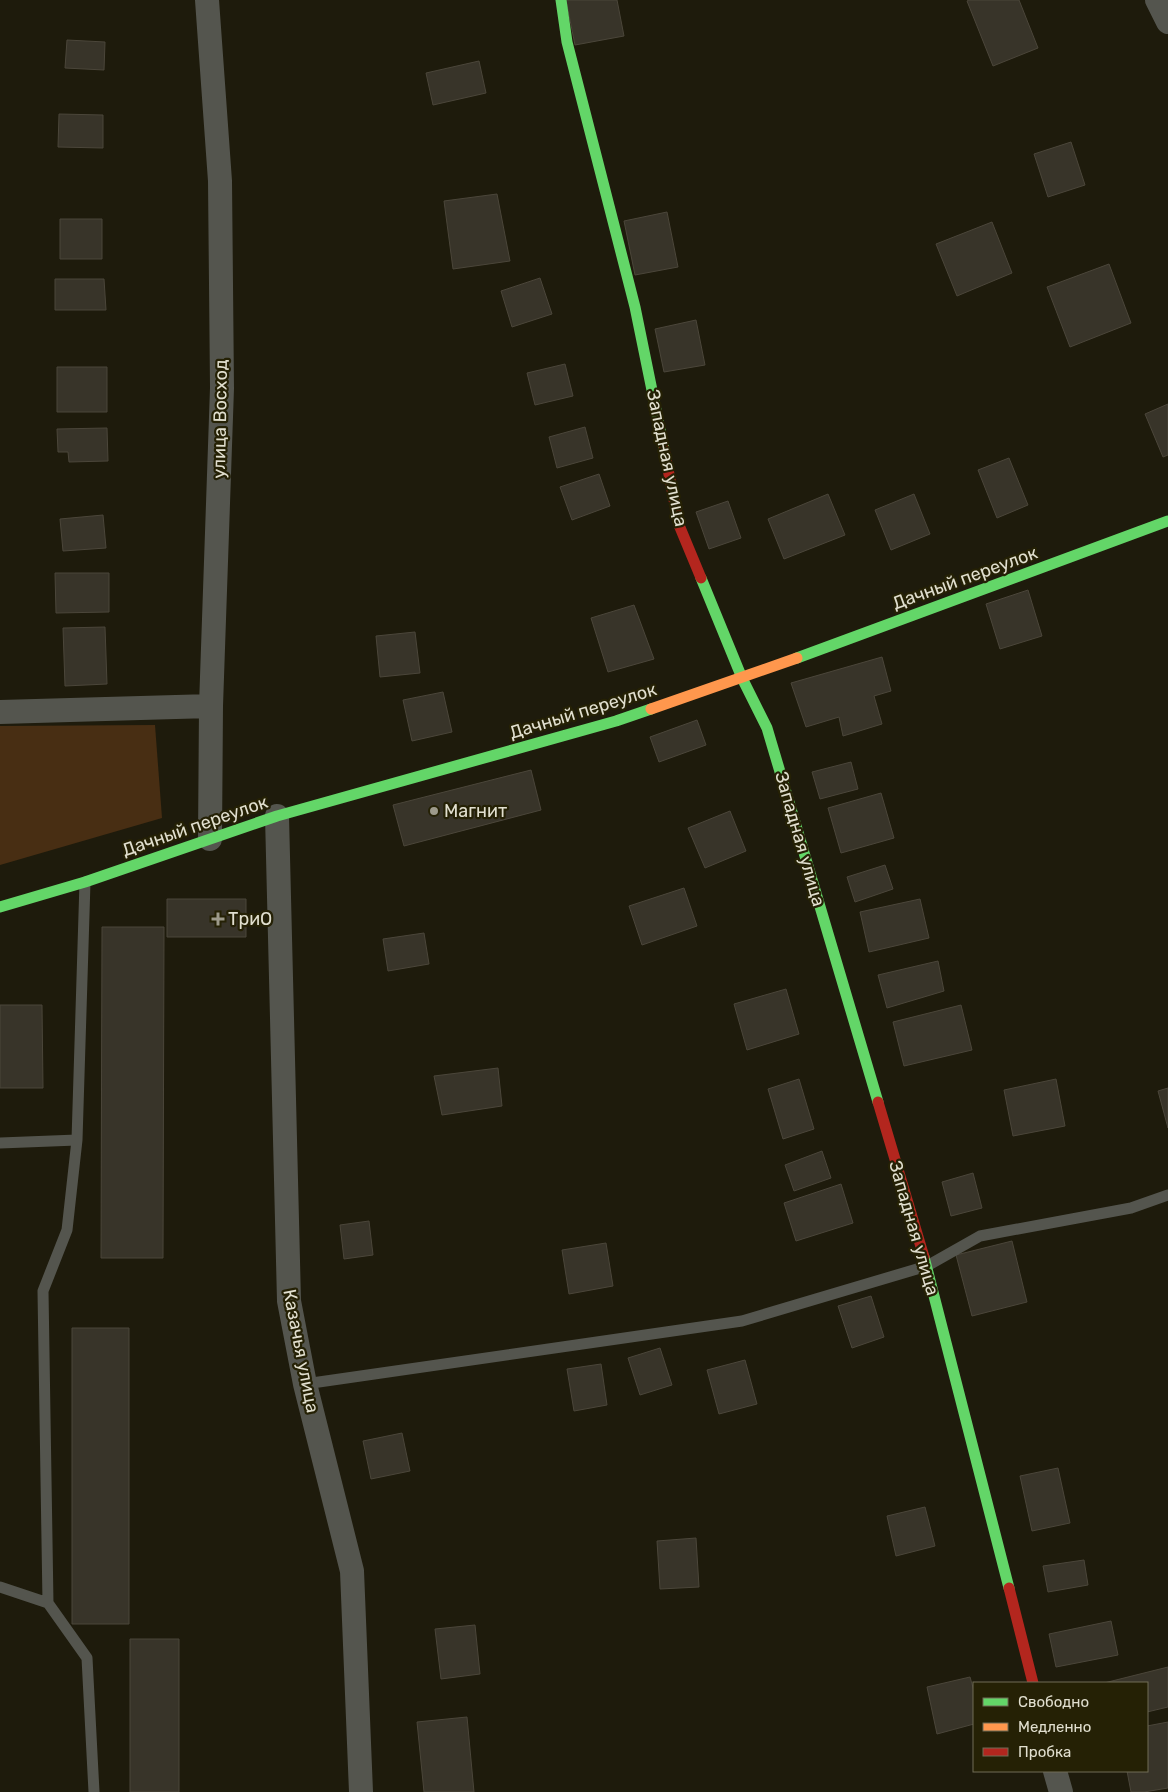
<svg xmlns="http://www.w3.org/2000/svg" width="1168" height="1792" font-family="Rubik,sans-serif">
<rect width="100%" height="100%" fill="#1e1b0c"/>
<path fill="#482e13" d="M155,725L162,818L0,865V726Z"/>
<path fill="#383429" stroke="#4b463a" d="M566,0H617L624,36L575,45Z
M969,0H1019L1038,48L993,66L967,1Z
M67,40L105,42L104,70L65,68Z
M479,61L486,93L433,105L426,73Z
M59,114L103,115V148L58,147Z
M1071,142L1085,185L1048,197L1034,154Z
M497,194L510,261L453,269L444,201Z
M667,212L678,267L635,275L624,221Z
M60,219H102V259H60Z
M992,222L1012,273L957,296L936,244Z
M1109,264L1131,323L1070,347L1047,287Z
M540,278L552,314L512,327L501,291Z
M55,279H104L106,310H55Z
M696,320L705,365L664,372L655,329Z
M565,364L573,396L535,405L527,373Z
M57,367H107V412H57Z
M1168,404V455L1163,457L1145,414Z
M585,427L593,458L557,468L549,437Z
M107,428L108,461L69,462L68,452H58L57,429Z
M1009,458L1028,505L997,518L978,470Z
M599,474L610,506L572,520L560,487Z
M828,494L845,535L784,559L768,519Z
M914,494L930,534L891,550L875,510Z
M728,501L741,538L709,549L696,512Z
M103,515L106,548L63,551L60,519Z
M55,573H109V612L56,613Z
M1028,590L1042,636L1000,649L986,604Z
M634,605L654,659L608,672L591,618Z
M105,627L107,684L65,686L63,628Z
M415,632L420,673L380,677L376,636Z
M882,657L891,691L874,696L882,724L843,736L839,717L806,727L791,683Z
M443,692L452,732L412,741L403,700Z
M697,720L706,745L659,762L650,737Z
M851,762L858,789L820,799L812,772Z
M531,770L541,810L404,846L393,805Z
M881,793L894,838L841,853L828,808Z
M730,811L746,851L705,868L688,828Z
M885,865L893,889L855,902L847,877Z
M684,888L697,926L642,945L629,906Z
M167,899H246V937H167Z
M920,899L929,938L869,952L860,912Z
M102,927H164L163,1258H101Z
M424,933L429,964L388,971L383,939Z
M938,961L944,991L887,1008L878,975Z
M786,989L799,1034L747,1050L734,1004Z
M0,1005H42L43,1088H0Z
M961,1005L972,1050L904,1066L893,1022Z
M498,1068L502,1106L442,1115L434,1076Z
M799,1079L814,1129L783,1139L768,1089Z
M1056,1079L1065,1126L1013,1136L1004,1090Z
M1168,1088V1128L1158,1091Z
M822,1151L831,1178L794,1191L785,1165Z
M973,1173L982,1208L951,1216L942,1182Z
M841,1184L853,1223L796,1241L784,1203Z
M369,1221L373,1255L344,1259L340,1225Z
M1012,1241L1027,1302L972,1316L956,1255Z
M606,1243L613,1286L569,1294L562,1250Z
M871,1296L884,1337L852,1348L838,1306Z
M72,1328H129V1624H72Z
M660,1348L672,1385L640,1395L628,1358Z
M745,1360L757,1404L719,1414L707,1370Z
M601,1364L607,1405L574,1411L567,1369Z
M402,1433L410,1471L371,1479L363,1441Z
M1058,1468L1070,1523L1032,1531L1020,1476Z
M925,1507L935,1546L896,1556L887,1516Z
M696,1538L699,1587L660,1589L657,1541Z
M1084,1560L1088,1585L1048,1592L1043,1566Z
M1111,1621L1118,1655L1056,1667L1049,1634Z
M475,1625L480,1674L441,1679L435,1629Z
M130,1639H179V1792H130Z
M1168,1667V1707L1147,1712V1683H1104Z
M970,1677L974,1691V1724L937,1734L927,1687Z
M467,1717L474,1792H424L417,1722Z
M1168,1722V1788L1144,1792H1131L1127,1771H1147V1726Z"/>
<g fill="none" stroke-linecap="round" stroke-linejoin="round">
<path stroke="#54554e" stroke-width="11" d="M85,882L77,1140L67,1230L43,1291L48,1603L87,1658L94,1792
M0,1143L77,1140
M305,1384L742,1321L927,1266L980,1236L1131,1208L1168,1195
M0,1587L48,1603"/>
<path stroke="#54554e" stroke-width="24" d="M207,0L220,181L222,388L211,706L210,839
M1157,0L1168,22
M0,712L211,706
M277,816L289,1301L305,1384L352,1571L361,1792
M1055,1771L1061,1792"/>
<path stroke="#63d668" stroke-width="11" d="M561,0L567,42L635,307L664,449
M701,578L742,678L767,728L878,1102
M797,658L1168,521
M0,907L85,882L277,816L616,721L651,709
M924,1257L1009,1588"/>
<path stroke="#ff974d" stroke-width="11" d="M651,709L797,658"/>
<path stroke="#b3261e" stroke-width="11" d="M664,449L679,525L701,578
M878,1102L924,1257
M1009,1588L1033,1683"/>
</g>
<g fill="#9d9a8b" stroke="#252105" stroke-width="2">
<circle cx="434" cy="811" r="5"/>
<path d="M215.5 911.5h5v5h5v5h-5v5h-5v-5h-5v-5h5z"/>
</g>
<g text-anchor="middle" stroke-width="4.5" stroke-linejoin="round" paint-order="stroke">
<g font-size="18" fill="#e1dfcf" stroke="#252105">
<text transform="translate(220 419) rotate(-89)" y="6">улица Восход</text>
<text transform="translate(667 458) rotate(78)" y="6">Западная улица</text>
<text transform="translate(965 578) rotate(-20)" y="6">Дачный переулок</text>
<text transform="translate(583 711) rotate(-17)" y="6">Дачный переулок</text>
<text transform="translate(195 826) rotate(-19)" y="6">Дачный переулок</text>
<text transform="translate(800 839) rotate(74)" y="6">Западная улица</text>
<text transform="translate(914 1228) rotate(74)" y="6">Западная улица</text>
<text transform="translate(301 1351) rotate(79)" y="6">Казачья улица</text>
</g>
<g font-size="18" fill="#e1dfcf" stroke="#252105" text-anchor="start">
<text x="444" y="817">Магнит</text>
<text x="228" y="925">ТриО</text>
</g>
</g>
<rect x="973" y="1682" width="175" height="90" fill="#252105" stroke="#706d56"/>
<rect x="983" y="1698" width="25" height="8" fill="#63d668" stroke="#706d56"/>
<text x="1018" y="1707" font-size="15" fill="#e1dfcf">Свободно</text>
<rect x="983" y="1723" width="25" height="8" fill="#ff974d" stroke="#706d56"/>
<text x="1018" y="1732" font-size="15" fill="#e1dfcf">Медленно</text>
<rect x="983" y="1748" width="25" height="8" fill="#b3261e" stroke="#706d56"/>
<text x="1018" y="1757" font-size="15" fill="#e1dfcf">Пробка</text>
</svg>
